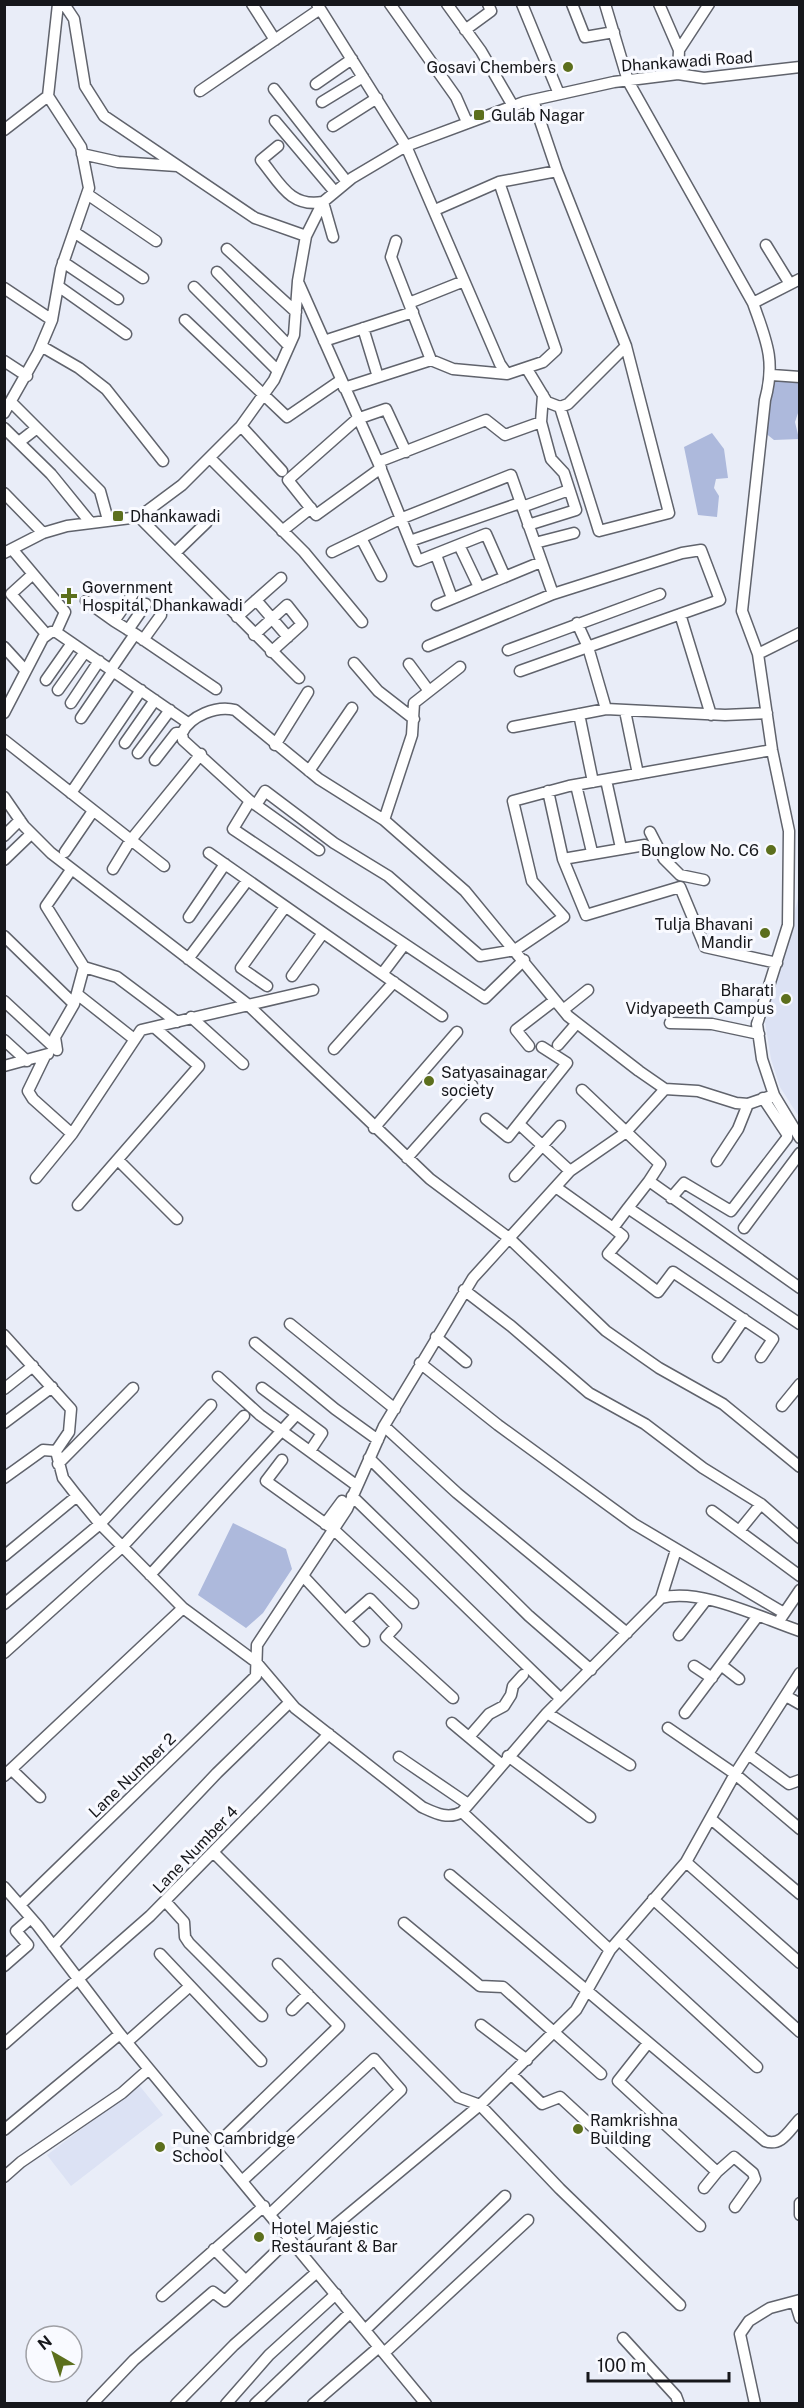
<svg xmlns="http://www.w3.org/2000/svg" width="804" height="2408" font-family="'Public Sans',sans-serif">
<rect width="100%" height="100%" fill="#e9edf8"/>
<path fill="#dce2f4" d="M799,895V1117L780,1087L771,1059L765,1022Z
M139,2085L163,2115L71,2186L47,2155Z"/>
<path fill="#adb9dc" d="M773,377H799V410L795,422L799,439L774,440L764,432Z
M712,433L724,449L728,478L716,479L714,488L719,496L717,517L698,515L684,447Z
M233,1523L286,1549L292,1569L263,1613L246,1628L198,1595Z"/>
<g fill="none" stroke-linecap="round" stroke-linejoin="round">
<defs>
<path id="street" d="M64,4L74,19L85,86L104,116L255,218L306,236
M252,4L275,40
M317,4L406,146L500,364L507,374L543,362L556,350L499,182
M390,4L456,97L467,122
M447,4L481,51L513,106
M522,4L559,94
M572,4L585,37L614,32
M605,4L628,81L753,303C766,340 776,360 765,400L742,611L758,654L772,750L789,831L788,925L757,1024L762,1059L774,1095L800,1138
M659,4L679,50
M465,30L491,11L488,4
M678,74L679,50L709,4
M316,84L352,59
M274,89L347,182
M200,91L320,9
M48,96L81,147L89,188L61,269L52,320
M533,100L557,171L626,346L669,513L599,531L560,407
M322,102L363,77
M275,121L335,192
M333,126L377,98
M4,130L48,96L58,4
M278,146L261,160C280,183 290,208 323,202L333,237
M82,154L118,162L177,166
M87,194L156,241
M435,210L499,182L557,171
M74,232L143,278
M396,241L391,257L431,360
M766,245L790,284
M227,249L296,312
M63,262L118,299
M217,272L289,346
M299,284L378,462L418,561L486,534L505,577
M58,286L126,334
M194,287L278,371
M4,288L52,320L38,353L4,413
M409,303L464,281
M753,303L800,279
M185,320L287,417L341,380
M363,328L378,377
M324,341L413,312
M41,346L79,368L106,389L163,461
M4,361L27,376
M527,369L547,402L560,407L568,404L626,346
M772,375L800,377
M344,388L431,360L453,369L507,374
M12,403L37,428L19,442
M241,426L282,471
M4,428L51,474L90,522
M37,428L100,491L108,520
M210,458L304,552L362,622
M378,462L486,420L505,435L541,422L543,395
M381,468L316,515L288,480L357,419L386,409L406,452
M4,493L43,533
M522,507L569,490
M139,517L299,678
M528,525L576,510L564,473L551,459L541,422
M282,531L311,508
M361,538L381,576
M410,541L520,503
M535,543L574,533
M459,545L479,587
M12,549L65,612L56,632
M332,552L400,519L511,475L553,594
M4,553L43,533L67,526L139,517L182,485L241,426L274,380L294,335L298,281L306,236L323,202L352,178L406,146L524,102L614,82L678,74L704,78L800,67
M175,553L207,522
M436,555L452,598
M33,574L11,594L47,635
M133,594L114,621L135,634
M256,600L288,637
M86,601L114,621
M437,605L541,562
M680,614L711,715
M237,617L281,578
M577,623L588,647L606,709
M128,630L146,604
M56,632L188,723
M254,635L287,605L302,624L271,652
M143,640L161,615
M428,646L553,594L682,553L701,550L720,600L520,671
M4,647L25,670
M508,650L660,594
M758,654L800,633
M354,663L378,691L414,719
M409,664L429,691
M111,669L135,634L216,689
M46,680L72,643
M58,690L85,652
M71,703L99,661
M625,711L638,774
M4,713L43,638L51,632H56
M579,714L593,782
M81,718L113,671
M513,727L606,709L725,715L767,713
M4,740L164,866
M125,743L155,700
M275,745L308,692
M138,753L170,710
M155,760L176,733H182
M309,771L352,708
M606,780L621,848
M576,785L592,852
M548,791L563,859L586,915L680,887L705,947L777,963
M71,793L141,690
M4,797L24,826L51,853L246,1003L430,1179L509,1238L606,1331L659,1368L723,1404L800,1467
M250,801L183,740L182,733C190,716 217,705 235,710L319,779L384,820L465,891L568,1016L639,1071L665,1089L698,1091L736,1103L748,1104L774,1095
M256,805L319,850
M384,820L412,735L414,703L460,667
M650,832L664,859L680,875L704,880
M4,836L20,820
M65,852L93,811
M209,853L442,1016
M563,859L645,845
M4,860L31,834
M113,869L130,841L201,754
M189,917L225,864
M4,936L74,1004
M188,959L247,881
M524,960L485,998L233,829L250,801L256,805L265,791L334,843L388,876L480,956L515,950L564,917L532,881L513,801L569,786L772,750
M84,967L117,977L177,1022
M382,974L404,945
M292,976L323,933
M267,986L241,968L285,907
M77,994L134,1039
M4,1001L57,1050
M563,1010L588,990
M191,1017L243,1064
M670,1023L712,1024L759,1034
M4,1040L27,1061
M558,1045L577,1023
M529,1046L516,1030L555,1000
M334,1049L394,982
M57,1050L55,1037L74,1004L84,967L46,906L71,870
M45,1056L28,1091L33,1099L72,1134
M4,1066L48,1054
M582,1090L660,1164L649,1181
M486,1119L508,1137L567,1063L542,1047
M519,1124L570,1171
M374,1128L457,1032
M407,1158L472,1085
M119,1161L177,1219
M717,1161L738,1129L748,1104
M515,1176L560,1126
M36,1178L72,1134L141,1030L313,990
M557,1188L613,1228L628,1208L800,1324
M671,1198L684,1183L731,1211L787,1138V1134L763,1098
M78,1205L199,1066L154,1027
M628,1208L649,1181L800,1288
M613,1228L623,1236L608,1254L658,1292L673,1272L773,1339L761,1357
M744,1228L800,1153
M464,1290L511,1326L589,1393L645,1424L703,1468L761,1504L800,1538
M290,1324L395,1409
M4,1335L71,1409L69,1432L56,1451L63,1478L77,1496L100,1524L183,1608L256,1662L295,1708L422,1807C435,1813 448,1820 462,1812L547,1713L661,1598C700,1587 761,1618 800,1631
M436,1337L466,1362
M255,1343L335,1409L378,1440
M718,1357L744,1319
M420,1363L498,1425L634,1524L784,1613
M218,1377L260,1415L356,1485
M262,1388L322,1433L310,1451
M4,1389L33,1366
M782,1406L800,1384
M4,1423L52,1387
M384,1426L457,1493L627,1633
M369,1458L529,1616L591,1670
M282,1460L266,1481L333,1529L413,1603
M58,1464L133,1388
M4,1478L43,1450L56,1451
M352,1496L561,1699
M712,1511L800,1576
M325,1524L342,1501
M739,1531L761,1504
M4,1556L77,1496
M150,1575L297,1414
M303,1576L345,1621L370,1599L396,1626L386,1637L453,1698
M661,1598L676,1550
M4,1604L100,1524L211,1405
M781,1618L800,1590
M345,1621L364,1641
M679,1635L706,1600
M4,1653L122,1547L244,1416
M721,1665L739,1679
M694,1666L712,1678
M786,1696L800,1704
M547,1713L630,1765
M685,1713L757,1617
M452,1723L501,1764
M668,1728L735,1774L800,1829
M469,1737L489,1714L504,1706L511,1695L513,1686L523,1675
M748,1754L789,1784L800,1780
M508,1756L590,1817
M399,1757L468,1804
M12,1770L40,1797
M4,1776L183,1608
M462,1812L610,1950
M711,1819L800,1894
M213,1852L458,2097L480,2105L560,2189L680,2305
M686,1862L800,1963
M450,1875L765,2141C782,2147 789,2130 800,2119
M4,1887L38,1926L120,2034
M653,1899L800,2032
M165,1901L184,1922L185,1937L189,1943L262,2016
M20,1905L256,1676L257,1645L347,1509L384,1426L473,1278L570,1171L625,1133L665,1089
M404,1923L480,1986L503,1987L601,2074
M619,1940L757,2067
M53,1946L217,1773L290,1702
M160,1954L261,2061
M4,1966L28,1945L16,1931L31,1918
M292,2010L308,1994
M481,2025L527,2060
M127,2042L190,1986
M648,2043L618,2081L717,2172L734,2157L753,2173L755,2179L735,2207
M4,2044L150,1916L329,1734
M511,2074L542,2104L560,2097L700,2226
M4,2130L120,2034L426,2404
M214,2147L339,2026L278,1964
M4,2177L21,2162L122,2093L149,2069
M242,2181L374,2059L401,2090L270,2214
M704,2188L717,2172
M800,2203V2215
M214,2249L246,2281
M302,2253L480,2105L576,2010L610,1950L686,1862L735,1774L800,1673
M162,2296L264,2206
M795,2302L800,2318
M365,2330L505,2196
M623,2338L676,2396L679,2404
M384,2353L528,2220
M92,2404L134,2360L213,2292L225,2301L290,2238
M176,2404L234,2345L317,2272
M226,2404L269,2355L336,2294
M255,2404L350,2313
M313,2404L379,2347
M755,2404L740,2334L749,2321L770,2308L800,2300"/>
</defs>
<use href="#street" stroke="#60636c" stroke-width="13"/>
<use href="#street" stroke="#fff" stroke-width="10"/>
</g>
<g fill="#5c6f1d" stroke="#f9faff" stroke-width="2">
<circle cx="568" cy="67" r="6"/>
<rect x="473" y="109" width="12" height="12" rx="3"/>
<rect x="112" y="510" width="12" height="12" rx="3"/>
<path d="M66 587h6v6h6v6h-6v6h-6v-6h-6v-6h6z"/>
<circle cx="771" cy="850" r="6"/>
<circle cx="765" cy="933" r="6"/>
<circle cx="786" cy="999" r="6"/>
<circle cx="429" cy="1081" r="6"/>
<circle cx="578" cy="2129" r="6"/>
<circle cx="160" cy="2147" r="6"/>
<circle cx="259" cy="2237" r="6"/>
</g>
<g text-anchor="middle" stroke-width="6" stroke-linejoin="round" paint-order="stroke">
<g font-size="16" fill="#16171b" stroke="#f9faff">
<text transform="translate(687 61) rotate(-4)" y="6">Dhankawadi Road</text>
<text transform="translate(132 1775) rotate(-44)" y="6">Lane Number 2</text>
<text transform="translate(195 1849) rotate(-46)" y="6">Lane Number 4</text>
</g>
<g font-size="16" fill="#16171b" stroke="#f9faff" text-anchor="start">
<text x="556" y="73" text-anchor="end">Gosavi Chembers</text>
<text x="491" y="121">Gulab Nagar</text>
<text x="130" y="522">Dhankawadi</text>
<text x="82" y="593">Government<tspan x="82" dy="18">Hospital, Dhankawadi</tspan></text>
<text x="759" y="856" text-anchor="end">Bunglow No. C6</text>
<text x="753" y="930" text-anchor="end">Tulja Bhavani<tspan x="753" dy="18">Mandir</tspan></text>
<text x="774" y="996" text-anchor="end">Bharati<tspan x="774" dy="18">Vidyapeeth Campus</tspan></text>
<text x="441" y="1078">Satyasainagar<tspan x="441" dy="18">society</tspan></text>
<text x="590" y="2126">Ramkrishna<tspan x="590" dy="18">Building</tspan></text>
<text x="172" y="2144">Pune Cambridge<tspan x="172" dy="18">School</tspan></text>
<text x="271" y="2234">Hotel Majestic<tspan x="271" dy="18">Restaurant &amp; Bar</tspan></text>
</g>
</g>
<rect width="804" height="2408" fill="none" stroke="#16171b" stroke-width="12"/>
<g transform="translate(54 2354) rotate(321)"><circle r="28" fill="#f9faff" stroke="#9e9fa4" stroke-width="1.5"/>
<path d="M0-4.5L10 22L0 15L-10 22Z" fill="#5c6f1d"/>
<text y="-9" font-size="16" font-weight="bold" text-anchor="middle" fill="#16171b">N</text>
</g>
<path d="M588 2372v9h141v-9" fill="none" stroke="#16171b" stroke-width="3"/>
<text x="597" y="2372" font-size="18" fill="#16171b" stroke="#f9faff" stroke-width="4.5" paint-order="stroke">100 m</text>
</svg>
